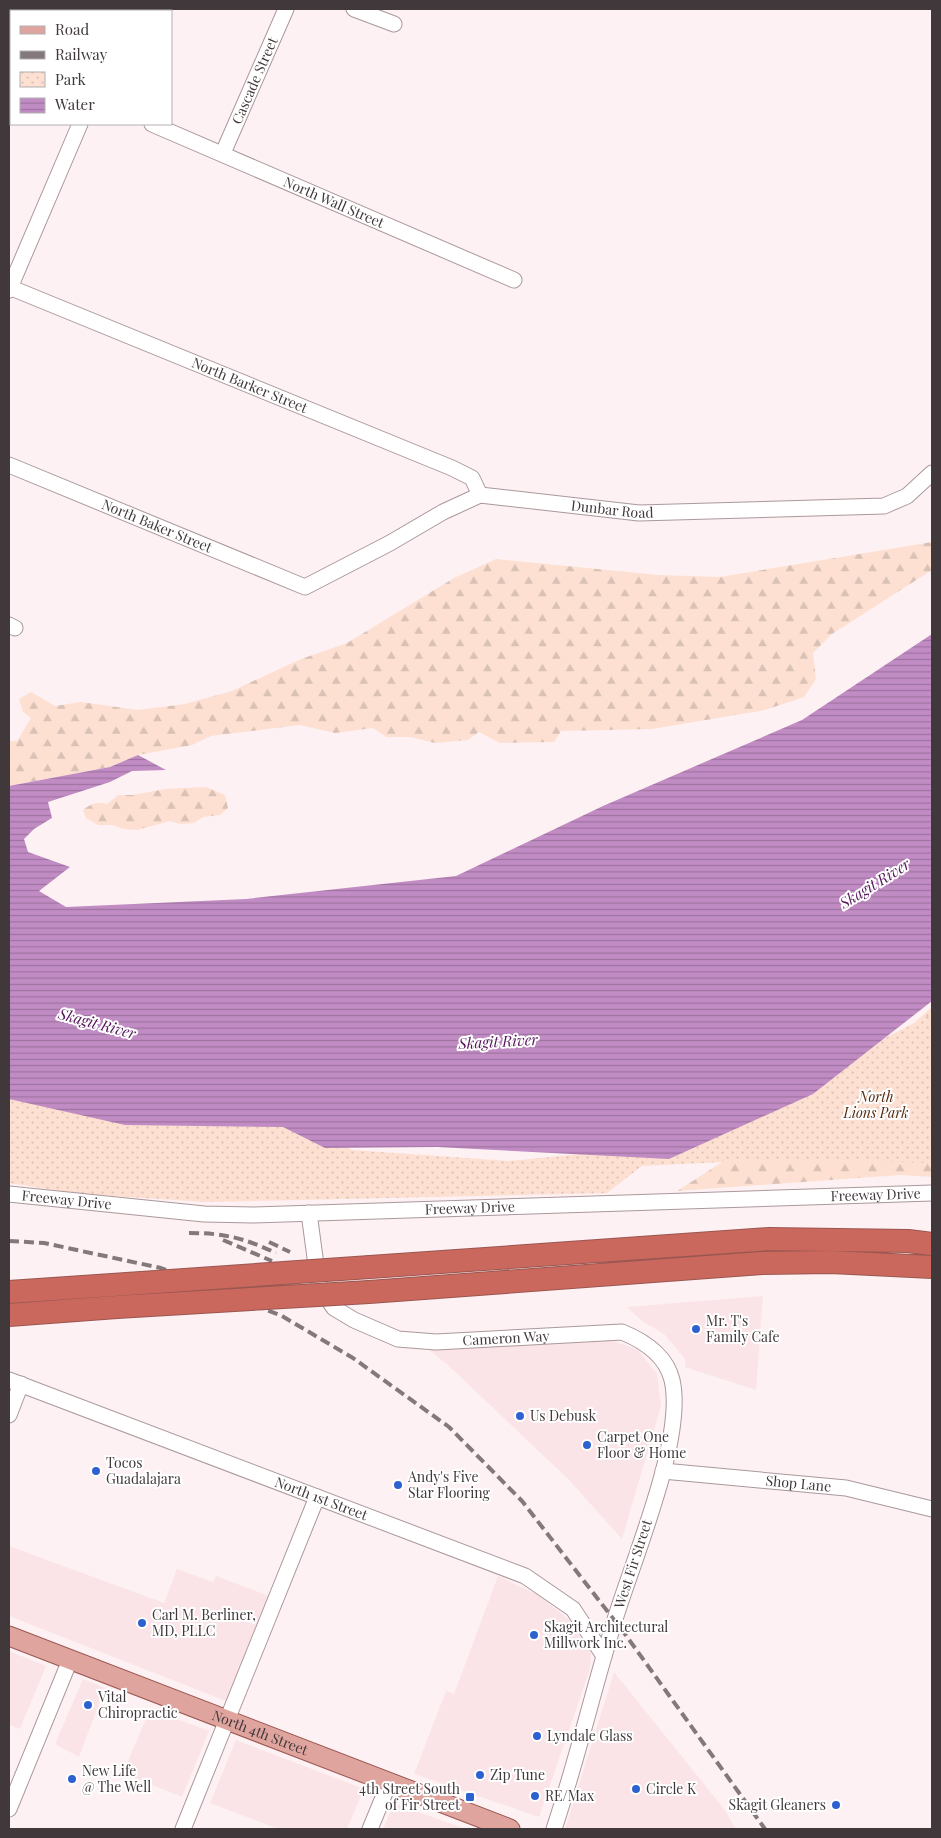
<svg xmlns="http://www.w3.org/2000/svg" width="941" height="1838" font-family="'Playfair Display',serif">
<defs>
<pattern id="forest-firs" width="22" height="20" patternUnits="userSpaceOnUse" patternTransform="scale(1.25)"><rect width="22" height="20" fill="#fde0d2"/><path d="M5 1l3.5 6h-7zM16 11l3.5 6h-7z" fill="#dac1b5"/></pattern>
<pattern id="park-dots" width="8" height="8" patternUnits="userSpaceOnUse" patternTransform="scale(1.25)"><rect width="8" height="8" fill="#fde0d2"/><path d="M2 2h.1M6 6h.1" fill="none" stroke="#dac1b5" stroke-width="1.8" stroke-linecap="round"/></pattern>
<pattern id="water-rules" width="6" height="5" patternUnits="userSpaceOnUse" patternTransform="scale(1.25)"><rect width="6" height="5" fill="#c18cc4"/><path d="M0 2.5h6" fill="none" stroke="#9e73a0"/></pattern>
</defs>
<rect width="100%" height="100%" fill="#fef1f3"/>
<path fill="#fbe4e7" d="M763,1296L756,1390L685,1367V1359L664,1334L642,1321L627,1307Z
M600,1336L638,1350L657,1374L661,1406L622,1539L568,1479L449,1366L428,1349Z
M9,1546L164,1603L177,1569L213,1582L216,1576L269,1596L226,1701L9,1616Z
M498,1576L538,1595L568,1619L591,1653L590,1669L539,1817L414,1774L446,1691L454,1694Z
M9,1651L46,1666L20,1729L9,1725Z
M614,1672L724,1809L736,1829H565Z
M83,1679L105,1688L79,1757L55,1744Z
M150,1709L209,1731L182,1797L123,1773Z
M236,1740L364,1789L347,1829H278L210,1803Z
M394,1803L465,1829H383Z"/>
<path fill="url(#forest-firs)" d="M932,542V570L832,634L813,653L816,679L804,697L765,710L652,729L561,731L554,742L500,743L479,732L468,740L435,743L410,737H386L373,728L335,733L300,725L211,736L192,745L138,755L110,767L9,786V741H17L31,718L23,712L19,699L31,692L55,706L81,702L138,710L185,704L232,691L301,659L347,643L454,578L496,559L658,575L720,577Z
M206,787L225,795L228,808L220,815L203,817L194,823L180,824L170,821L137,830L124,829L112,825H98L86,818L83,810C91,804 97,801 107,804L118,795H133L165,789Z
M932,1007V1177L900,1175L677,1191L738,1152L813,1094L914,1023Z"/>
<path fill="url(#park-dots)" d="M932,1014V1163L784,1159L642,1166L607,1193L206,1202L81,1194L9,1183V1092L264,1114L352,1150L509,1161L592,1153L846,1058Z"/>
<path fill="url(#water-rules)" d="M932,634V1001L813,1094L669,1159L437,1147L325,1148L283,1127L125,1125L9,1099V786L110,767L138,755L166,770L132,771L110,782L48,802L52,818L34,829L24,839L28,852L70,867L39,891L66,907L246,899L456,876L603,806L802,720Z"/>
<g fill="none" stroke-linecap="round" stroke-linejoin="round">
<defs>
<g id="minor">
<path d="M354,9L394,24"/>
<path d="M30,11L31,9"/>
<path d="M127,11L128,9"/>
<path d="M9,65L11,59"/>
<path id="s1" d="M152,124L514,280"/>
<path id="s2" d="M223,153L286,9"/>
<path id="s3" d="M9,287L452,468L472,478L480,495"/>
<path d="M9,290L80,124"/>
<path id="s4" d="M9,465L305,587L390,543L443,512L480,495L639,513L884,506L907,496L932,473"/>
<path d="M9,625L15,628"/>
<path id="s5" d="M9,1194L204,1214L253,1215L932,1193"/>
<path id="s6" d="M309,1213L319,1287L334,1308L354,1320L398,1339L436,1342L622,1332C644,1341 666,1355 672,1380C686,1440 630,1566 612,1629C592,1695 576,1763 554,1829"/>
<path id="s7" d="M9,1380L525,1576L573,1609L604,1656"/>
<path d="M9,1415L21,1384"/>
<path id="s8" d="M663,1471L846,1488L932,1509"/>
<path d="M9,1809L70,1660"/>
<path d="M183,1829L317,1497"/>
<path d="M370,1829L389,1783"/>
</g>
<g id="major">
<path id="s9" d="M9,1636L510,1829"/>
</g>
<path id="highway" d="M370,1267L769,1239L908,1241L932,1244
M9,1292L112,1285
M369,1292L762,1263L831,1262L932,1267
M9,1315L117,1307"/>
</defs>
<use href="#minor" stroke="#ab989b" stroke-width="17"/>
<use href="#major" stroke="#9a5751" stroke-width="21"/>
<use href="#highway" stroke="#9a5751" stroke-width="24"/>
<use href="#minor" stroke="#fff" stroke-width="15"/>
<use href="#major" stroke="#e0a49e" stroke-width="19"/>
<use href="#highway" stroke="#cb685e" stroke-width="22"/>
<path stroke="#83797b" stroke-width="4" stroke-dasharray="10 5" stroke-linecap="butt" d="M189,1233C224,1233 244,1238 276,1253
M223,1240L272,1261
M9,1241L44,1243L161,1268L282,1316L353,1358L449,1427L522,1501L625,1634L765,1829
M269,1242L290,1252"/>
<defs>
<path id="highway-bridge" d="M112,1285L370,1267
M117,1307L369,1292"/>
</defs>
<use href="#highway-bridge" stroke="#9a5751" stroke-width="24" stroke-linecap="butt"/>
<use href="#highway-bridge" stroke="#cb685e" stroke-width="22"/>
</g>
<g fill="#2d61cf" stroke="#fff" stroke-width="2">
<circle cx="696" cy="1329" r="5"/>
<circle cx="520" cy="1416" r="5"/>
<circle cx="587" cy="1445" r="5"/>
<circle cx="96" cy="1471" r="5"/>
<circle cx="398" cy="1485" r="5"/>
<circle cx="142" cy="1623" r="5"/>
<circle cx="534" cy="1635" r="5"/>
<circle cx="88" cy="1705" r="5"/>
<circle cx="537" cy="1736" r="5"/>
<circle cx="480" cy="1775" r="5"/>
<circle cx="72" cy="1779" r="5"/>
<circle cx="636" cy="1789" r="5"/>
<circle cx="535" cy="1796" r="5"/>
<rect x="465" y="1792" width="10" height="10" rx="2.5"/>
<circle cx="836" cy="1805" r="5"/>
</g>
<g text-anchor="middle" stroke-width="4" stroke-linejoin="round" paint-order="stroke">
<g font-size="14" fill="#40383a" stroke="#fff">
<text dy="5" stroke="none"><textPath href="#s2" startOffset="79">Cascade Street</textPath></text>
<text dy="5" stroke="none"><textPath href="#s1" startOffset="198">North Wall Street</textPath></text>
<text dy="5" stroke="none"><textPath href="#s3" startOffset="260">North Barker Street</textPath></text>
<text dy="5" stroke="none"><textPath href="#s4" startOffset="651">Dunbar Road</textPath></text>
<text dy="5" stroke="none"><textPath href="#s4" startOffset="160">North Baker Street</textPath></text>
<text dy="5" stroke="none"><textPath href="#s5" startOffset="868">Freeway Drive</textPath></text>
<text dy="5" stroke="none"><textPath href="#s5" startOffset="58">Freeway Drive</textPath></text>
<text dy="5" stroke="none"><textPath href="#s5" startOffset="462">Freeway Drive</textPath></text>
<text dy="5" stroke="none"><textPath href="#s6" startOffset="280">Cameron Way</textPath></text>
<text dy="5" stroke="none"><textPath href="#s8" startOffset="136">Shop Lane</textPath></text>
<text dy="5" stroke="none"><textPath href="#s7" startOffset="334">North 1st Street</textPath></text>
<text transform="translate(633 1564) rotate(-72)" y="5">West Fir Street</text>
<text dy="5" stroke="none"><textPath href="#s9" startOffset="269">North 4th Street</textPath></text>
</g>
<g font-size="14" font-style="italic" fill="#582a0f" stroke="#fff">
<text x="876" y="1102">North<tspan x="876" dy="16">Lions Park</tspan></text>
</g>
<g font-size="14" fill="#40383a" stroke="#fff" text-anchor="start">
<text x="706" y="1326">Mr. T's<tspan x="706" dy="16">Family Cafe</tspan></text>
<text x="530" y="1421">Us Debusk</text>
<text x="597" y="1442">Carpet One<tspan x="597" dy="16">Floor &amp; Home</tspan></text>
<text x="106" y="1468">Tocos<tspan x="106" dy="16">Guadalajara</tspan></text>
<text x="408" y="1482">Andy's Five<tspan x="408" dy="16">Star Flooring</tspan></text>
<text x="152" y="1620">Carl M. Berliner,<tspan x="152" dy="16">MD, PLLC</tspan></text>
<text x="544" y="1632">Skagit Architectural<tspan x="544" dy="16">Millwork Inc.</tspan></text>
<text x="98" y="1702">Vital<tspan x="98" dy="16">Chiropractic</tspan></text>
<text x="547" y="1741">Lyndale Glass</text>
<text x="82" y="1776">New Life<tspan x="82" dy="16">@ The Well</tspan></text>
<text x="490" y="1780">Zip Tune</text>
<text x="460" y="1794" text-anchor="end">4th Street South<tspan x="460" dy="16">of Fir Street</tspan></text>
<text x="646" y="1794">Circle K</text>
<text x="545" y="1801">RE/Max</text>
<text x="826" y="1810" text-anchor="end">Skagit Gleaners</text>
</g>
<g font-size="15" font-style="italic" fill="#55145a" stroke="#fff">
<text transform="translate(875 884) rotate(-32)" y="5">Skagit River</text>
<text transform="translate(97 1024) rotate(15)" y="5">Skagit River</text>
<text transform="translate(498 1042) rotate(-3)" y="5">Skagit River</text>
</g>
</g>
<rect width="941" height="1838" fill="none" stroke="#40383a" stroke-width="20"/>
<rect x="10" y="10" width="162" height="115" fill="#ffffff" stroke="#b3afb0"/>
<rect x="20" y="26" width="25" height="8" fill="#e0a49e" stroke="#b3afb0"/>
<text x="55" y="35" font-size="15" fill="#40383a">Road</text>
<rect x="20" y="51" width="25" height="8" fill="#83797b" stroke="#b3afb0"/>
<text x="55" y="60" font-size="15" fill="#40383a">Railway</text>
<rect x="20" y="72" width="25" height="15" fill="url(#park-dots)" stroke="#b3afb0"/>
<text x="55" y="85" font-size="15" fill="#40383a">Park</text>
<rect x="20" y="98" width="25" height="15" fill="url(#water-rules)" stroke="#b3afb0"/>
<text x="55" y="110" font-size="15" fill="#40383a">Water</text>
</svg>
